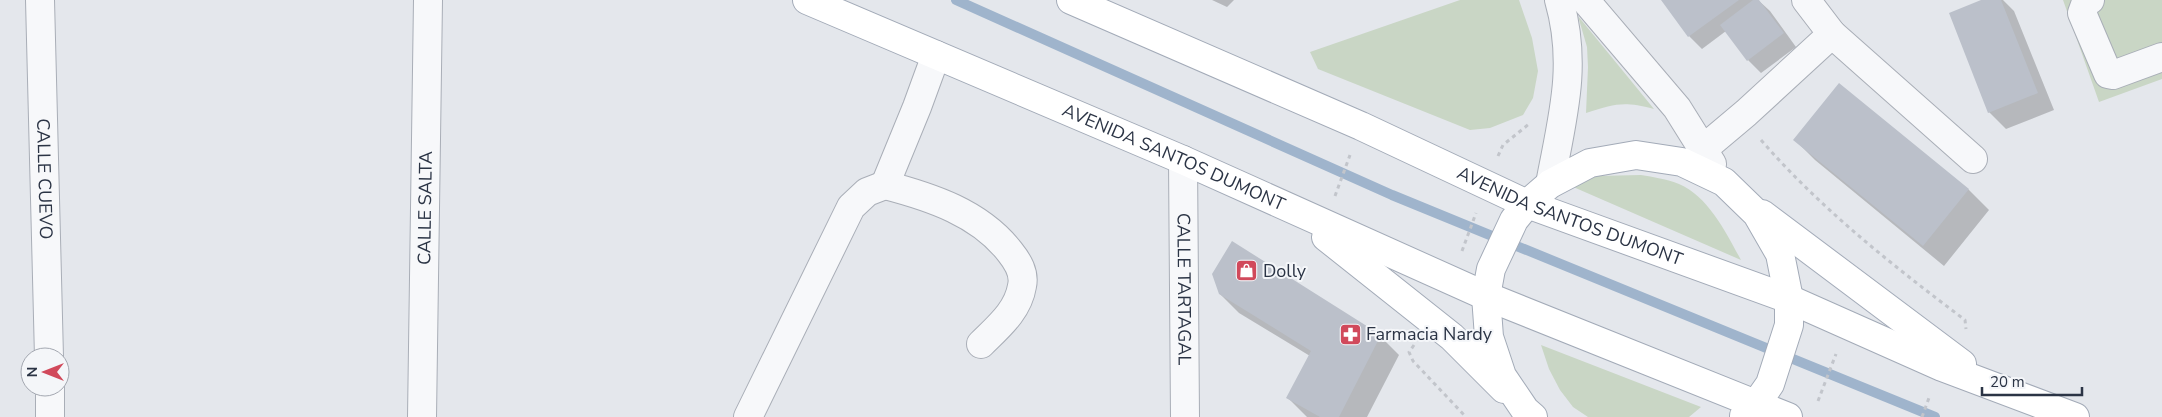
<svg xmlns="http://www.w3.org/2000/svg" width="2162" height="417" font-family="'Nunito Sans',sans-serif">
<rect width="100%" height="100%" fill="#e4e7ec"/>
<path fill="#c9d6c5" d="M1460,0H1519L1532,38L1538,71L1533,98L1523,115L1490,128L1470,130L1318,69L1310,52Z
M2063,0H2162V79L2099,102Z
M1578,16L1654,109C1622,101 1616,104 1586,113L1588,67L1587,47Z
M1641,175C1653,177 1667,179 1679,184C1709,197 1726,233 1741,260L1571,186L1596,176Z
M1541,345L1701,407L1689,417H1588L1573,407L1560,390L1549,369Z"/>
<path fill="#0003" d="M1212,0H1234L1227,7Z
M1663,0H1758L1770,11L1796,47L1761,73L1748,60L1726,31L1702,49L1689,36Z
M1984,0H2003L2014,11L2054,110L2006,129L1989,112Z
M1840,85L1969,190L1989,210L1944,266L1815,160L1795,140Z
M1220,294L1380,336L1399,355L1367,417H1307L1288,398L1310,356L1239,313Z"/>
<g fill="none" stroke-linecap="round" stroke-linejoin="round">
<path stroke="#9fb4cc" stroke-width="10" d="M956,0L1392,195L1935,417"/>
</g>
<path fill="#bbc0ca" d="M1661,0H1739L1688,37Z
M1753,0H1759L1784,33L1747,61L1720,25Z
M1981,0H2001L2038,93L1988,113L1949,13Z
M1839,83L1969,189L1923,246L1793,140Z
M1232,241L1381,335L1339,417H1320L1286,398L1311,351L1219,294L1212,274Z"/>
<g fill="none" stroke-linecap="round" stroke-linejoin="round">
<defs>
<g id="minor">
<path id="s1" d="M40,0L49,357"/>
<path d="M1585,0L1677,108L1712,164"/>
<path d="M1806,0L1832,34"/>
<path d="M2090,0L2086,2L2082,13L2108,74L2113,75L2162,57"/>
<path d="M936,55L917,107L885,185C931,197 980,213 1010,252C1018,262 1025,273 1022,286C1018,311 998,327 981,344"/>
<path d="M1702,150L1746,113L1832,34L1973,159"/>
<path id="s2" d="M1183,160L1185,417"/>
<path d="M1550,184C1562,119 1578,66 1559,0"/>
<path d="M50,387V417"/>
<path id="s3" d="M422,417L428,0"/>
<path d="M748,417L851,207L867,192L885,185"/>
</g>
<g id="major">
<path id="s4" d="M807,0L1183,160L1486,296L1788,417"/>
<path id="s5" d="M1071,0L1361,126L1527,204L1789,299L1942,367L2075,417"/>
<path d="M1762,214L1962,364"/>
<path d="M1326,237L1452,337L1504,389"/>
<path d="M1533,417L1525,410L1502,376L1489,337L1486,296L1491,269L1514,220L1527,204L1550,184L1590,163L1636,155L1682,162L1724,182L1757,214L1780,254L1789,299V325L1770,384L1756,404L1744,416"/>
</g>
</defs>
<use href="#minor" stroke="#a9aeb7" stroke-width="30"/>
<use href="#major" stroke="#a3abb8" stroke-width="30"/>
<path stroke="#c2c5cb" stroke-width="3" stroke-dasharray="4 4" stroke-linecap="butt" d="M1761,140C1821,209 1892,265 1965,320L1966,329
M1498,156L1503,145L1529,124
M1335,196L1350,155
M1462,251L1476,213
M1414,345L1409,352L1413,361L1466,417
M1818,401L1836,354
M1922,417L1930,395"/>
<use href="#minor" stroke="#f7f8fa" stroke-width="28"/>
<use href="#major" stroke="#fff" stroke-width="28"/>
</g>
<defs>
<symbol id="shop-square" viewBox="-11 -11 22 22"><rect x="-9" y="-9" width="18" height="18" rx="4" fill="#d1495b" stroke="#f4f6f9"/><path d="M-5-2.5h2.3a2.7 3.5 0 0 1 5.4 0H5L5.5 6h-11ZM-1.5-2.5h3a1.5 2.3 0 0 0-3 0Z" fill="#fff"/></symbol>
<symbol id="pharmacy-square" viewBox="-11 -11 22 22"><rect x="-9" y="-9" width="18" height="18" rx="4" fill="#d1495b" stroke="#f4f6f9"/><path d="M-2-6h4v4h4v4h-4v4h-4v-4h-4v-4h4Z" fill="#fff"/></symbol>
</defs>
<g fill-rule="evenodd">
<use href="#shop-square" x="1234" y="258" width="25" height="25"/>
<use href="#pharmacy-square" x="1338" y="322" width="25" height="25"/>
</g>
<g text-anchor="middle" stroke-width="4" stroke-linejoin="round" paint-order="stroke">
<g font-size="18" fill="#2b3445" stroke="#f4f6f9">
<text dy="6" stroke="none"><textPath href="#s4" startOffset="399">AVENIDA SANTOS DUMONT</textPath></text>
<text dy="6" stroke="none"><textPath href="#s1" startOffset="179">CALLE CUEVO</textPath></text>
<text dy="6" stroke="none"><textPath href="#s3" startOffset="209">CALLE SALTA</textPath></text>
<text dy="6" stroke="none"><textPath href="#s5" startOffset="544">AVENIDA SANTOS DUMONT</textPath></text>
<text dy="6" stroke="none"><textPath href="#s2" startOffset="129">CALLE TARTAGAL</textPath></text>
</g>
<g font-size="18" fill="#2b3445" stroke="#f4f6f9" text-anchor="start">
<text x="1263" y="277">Dolly</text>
<text x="1366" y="340">Farmacia Nardy</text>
</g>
</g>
<g transform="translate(45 372) rotate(270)"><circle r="24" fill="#f4f6f9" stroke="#a4a8b1"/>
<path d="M0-4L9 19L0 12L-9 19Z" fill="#d1495b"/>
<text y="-8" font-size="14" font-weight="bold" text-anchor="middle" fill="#2b3445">N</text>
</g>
<path d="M1982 387v8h100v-8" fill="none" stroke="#2b3445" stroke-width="2.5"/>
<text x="1990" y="387" font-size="15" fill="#2b3445" stroke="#f4f6f9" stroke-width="4" paint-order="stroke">20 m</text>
</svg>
